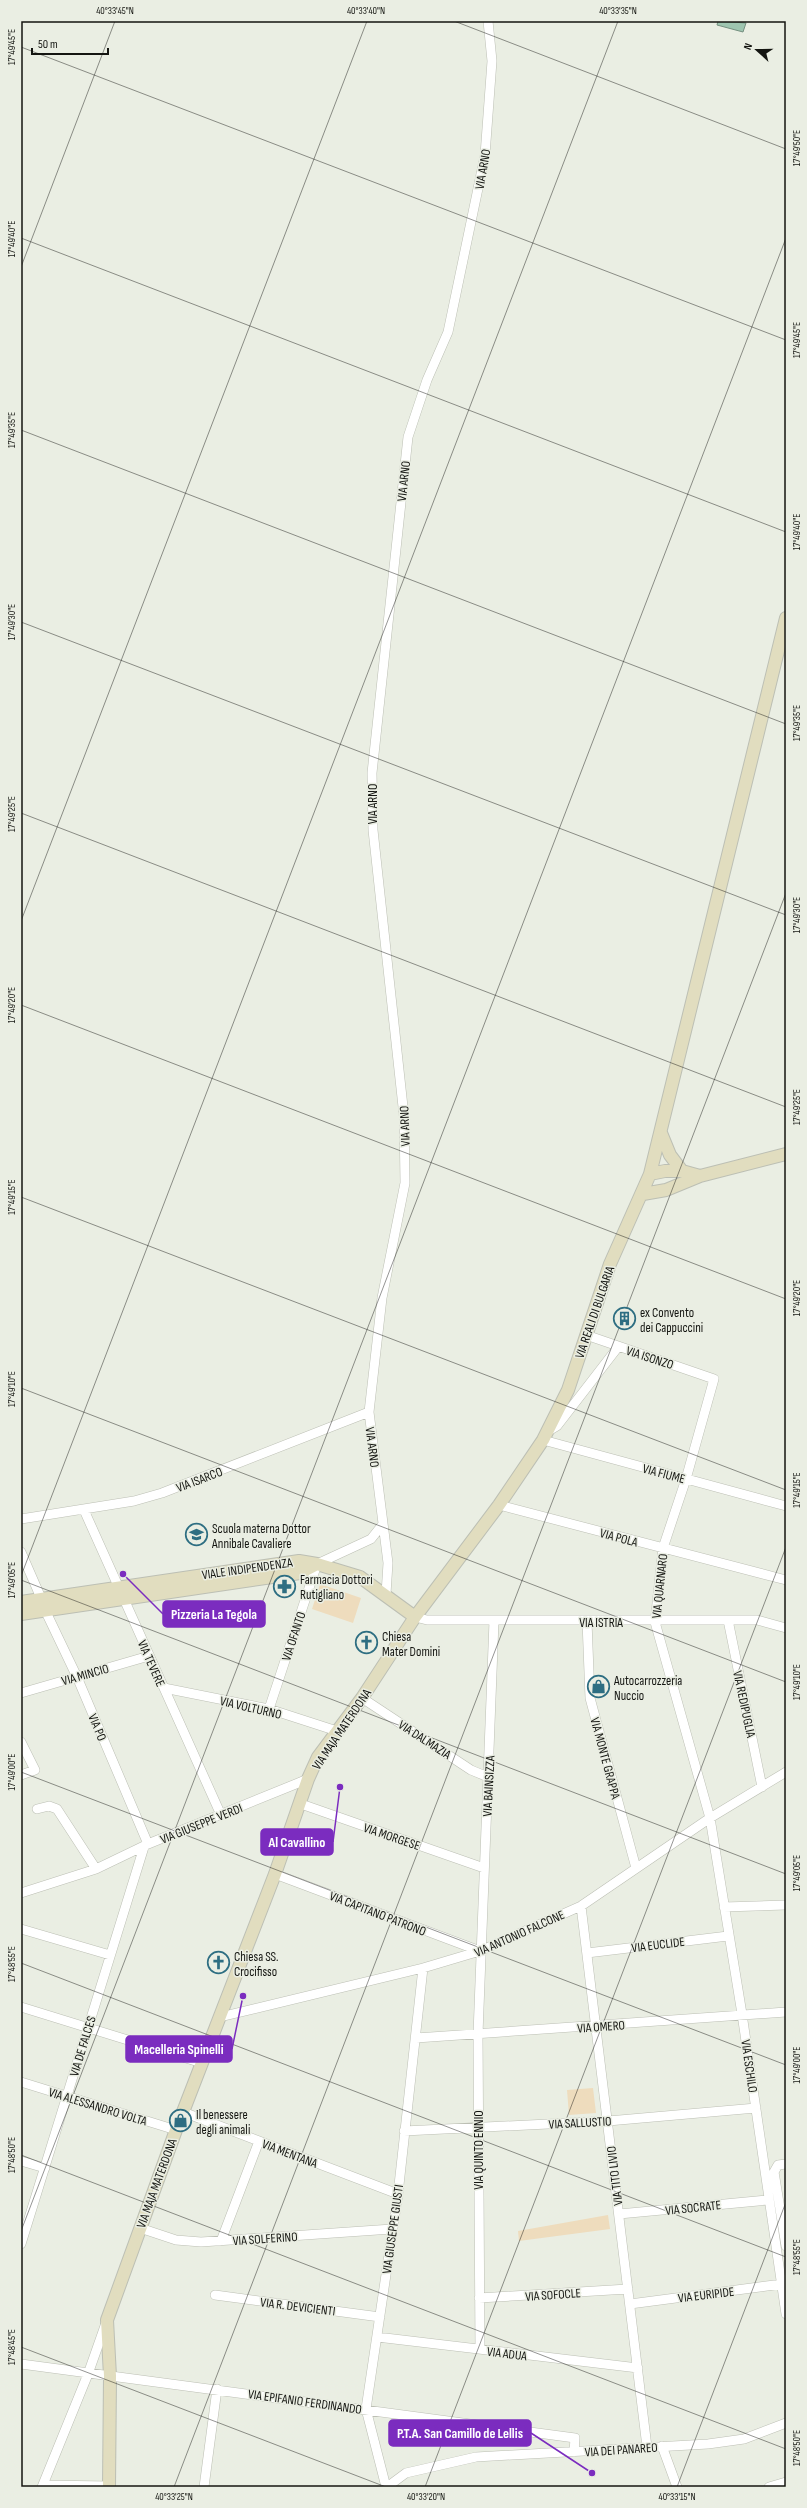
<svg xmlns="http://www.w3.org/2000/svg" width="807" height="2508" font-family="'Sofia Sans Condensed',sans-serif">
<rect width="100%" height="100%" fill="#eaeee3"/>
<path fill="#eedcbd" d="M320,1584L361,1598L353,1623L312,1609Z
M593,2088L596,2113L569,2115L567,2090Z
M608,2215L610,2229L519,2241L518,2231Z"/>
<path fill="#9ec5b0" stroke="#759080" d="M718,21L746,23L743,32L717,25Z"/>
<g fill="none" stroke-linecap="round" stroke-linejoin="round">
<defs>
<path id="street" d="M586,1335L714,1379L686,1479L663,1548L655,1622L710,1818L742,2014L786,2314
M547,1432L557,1426L618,1347
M543,1440L786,1506
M499,1505L786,1580
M84,1510L221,1815
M21,1519L134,1501L162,1493L369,1412
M21,1552L41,1598
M386,1594L388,1563L369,1412L382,1298L405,1183L404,1116L373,830L372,773L408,437L427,380L448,332L485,155L492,61L488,21
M45,1610L77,1677L148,1844
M415,1617L427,1620H757L786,1628
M728,1620L762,1787
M587,1621L590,1698L636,1868
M164,1688L269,1709L337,1731
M21,1693L149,1656
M362,1698L471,1770L488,1777
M269,1709L317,1564L371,1539L383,1524
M21,1742L35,1770L21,1775
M301,1804L484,1868
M37,1809L49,1806L57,1809L96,1869
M275,1874L480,1951
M21,1893L96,1869L148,1844L308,1779
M581,1906L647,2447
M724,1907L786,1905
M21,1929L110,1955
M587,1953L728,1936
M21,2007L202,2063
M220,2017L423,1968L480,1951L581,1906L710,1818L786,1772
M416,2038L786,2012
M21,2082L176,2130
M183,2112L398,2194
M404,2131L608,2121L756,2108
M21,2161L45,2168
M786,2164L778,2165L774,2172L786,2246
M619,2214L768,2200
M140,2228L176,2240L201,2242L392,2229
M221,2241L259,2141
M21,2244L144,1847
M215,2295L380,2317
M479,2298L628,2289
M630,2304L782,2284
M377,2337L638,2368
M480,2349L478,2034L494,1621
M21,2364L575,2438L574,2452
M662,2446L677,2487
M43,2485L109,2486
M42,2487L88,2374L106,2323
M204,2487L217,2389
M386,2487L366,2409L398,2194L423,1968
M387,2487L406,2473L476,2457L708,2444L744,2439L786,2423
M769,2487L786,2482"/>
<path id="secondary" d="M661,1133L670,1155L682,1171L700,1176
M650,1174L665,1171H682
M643,1194L666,1190L700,1176L786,1154
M21,1602L299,1561L317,1564L360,1577L415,1617
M21,1614L300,1573L317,1564
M109,2487L110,2376L107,2320L176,2130L275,1874L308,1779L318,1757L362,1698L415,1617L499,1505L543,1440L568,1390L610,1264L650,1174L786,618"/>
</defs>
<use href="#street" stroke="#bcbfb4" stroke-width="10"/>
<use href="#secondary" stroke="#bcbfb4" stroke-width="14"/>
<use href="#street" stroke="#fff" stroke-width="9"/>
<use href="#secondary" stroke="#e1ddbf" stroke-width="12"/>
</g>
<path fill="none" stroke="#141511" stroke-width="1" stroke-opacity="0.45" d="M454,21L786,149M21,47L786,340M21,238L786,532M21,267L115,21M21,430L786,724M21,622L786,915M21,813L786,1107M21,921L367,21M21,1005L786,1299M21,1197L786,1490M21,1388L786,1682M21,1576L618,21M21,1580L786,1874M21,1772L786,2065M21,1963L786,2257M21,2155L786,2449M21,2231L786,238M21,2347L386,2487M174,2487L786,893M425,2487L786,1547M677,2487L786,2202"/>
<defs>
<symbol id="building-ring" viewBox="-11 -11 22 22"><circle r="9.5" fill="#eaeee3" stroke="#2e6e82" stroke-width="1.5"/><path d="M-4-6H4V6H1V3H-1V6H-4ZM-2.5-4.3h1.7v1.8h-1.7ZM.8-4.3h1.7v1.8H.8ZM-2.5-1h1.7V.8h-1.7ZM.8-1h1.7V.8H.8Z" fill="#2e6e82"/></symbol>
<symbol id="school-ring" viewBox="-11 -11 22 22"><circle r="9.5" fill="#eaeee3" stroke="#2e6e82" stroke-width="1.5"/><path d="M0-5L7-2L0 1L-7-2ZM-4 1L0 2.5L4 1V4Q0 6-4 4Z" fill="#2e6e82"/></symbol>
<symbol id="pharmacy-ring" viewBox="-11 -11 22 22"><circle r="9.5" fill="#eaeee3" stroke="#2e6e82" stroke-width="1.5"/><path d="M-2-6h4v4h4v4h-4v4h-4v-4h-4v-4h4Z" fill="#2e6e82"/></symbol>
<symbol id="church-ring" viewBox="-11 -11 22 22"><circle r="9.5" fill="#eaeee3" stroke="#2e6e82" stroke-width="1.5"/><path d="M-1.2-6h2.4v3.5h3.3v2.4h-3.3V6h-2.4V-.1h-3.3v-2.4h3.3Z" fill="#2e6e82"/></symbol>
<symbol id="shop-ring" viewBox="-11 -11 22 22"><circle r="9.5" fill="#eaeee3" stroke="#2e6e82" stroke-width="1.5"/><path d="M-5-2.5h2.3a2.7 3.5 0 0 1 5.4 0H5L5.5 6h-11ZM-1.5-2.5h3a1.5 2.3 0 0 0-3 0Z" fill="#2e6e82"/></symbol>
</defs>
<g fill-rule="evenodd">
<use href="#building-ring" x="612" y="1306" width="25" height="25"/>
<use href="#school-ring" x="184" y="1522" width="25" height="25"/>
<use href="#pharmacy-ring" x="272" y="1574" width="25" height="25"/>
<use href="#church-ring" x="354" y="1630" width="25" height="25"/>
<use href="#shop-ring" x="586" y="1674" width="25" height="25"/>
<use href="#church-ring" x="206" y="1950" width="25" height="25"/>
<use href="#shop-ring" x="168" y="2108" width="25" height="25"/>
</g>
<g text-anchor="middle" stroke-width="3" stroke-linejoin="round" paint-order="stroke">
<g font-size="13" fill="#141511" stroke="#eaeee3">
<text transform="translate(482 169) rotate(-80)" y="5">VIA ARNO</text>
<text transform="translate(403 481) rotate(-84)" y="5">VIA ARNO</text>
<text transform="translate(372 804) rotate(-90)" y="5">VIA ARNO</text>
<text transform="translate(404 1126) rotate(-92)" y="5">VIA ARNO</text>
<text transform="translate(594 1312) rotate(-71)" y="5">VIA REALI DI BULGARIA</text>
<text transform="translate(650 1357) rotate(18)" y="5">VIA ISONZO</text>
<text transform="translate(373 1447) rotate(83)" y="5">VIA ARNO</text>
<text transform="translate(664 1473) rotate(15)" y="5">VIA FIUME</text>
<text transform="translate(199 1479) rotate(-21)" y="5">VIA ISARCO</text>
<text transform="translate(619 1537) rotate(15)" y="5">VIA POLA</text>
<text transform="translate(247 1568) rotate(-8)" y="5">VIALE INDIPENDENZA</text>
<text transform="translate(659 1586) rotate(-84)" y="5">VIA QUARNARO</text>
<text x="601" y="1627">VIA ISTRIA</text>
<text transform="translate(293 1636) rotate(-72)" y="5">VIA OFANTO</text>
<text transform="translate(152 1663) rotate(66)" y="5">VIA TEVERE</text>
<text transform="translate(85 1674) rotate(-16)" y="5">VIA MINCIO</text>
<text transform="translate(745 1704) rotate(78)" y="5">VIA REDIPUGLIA</text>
<text transform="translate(251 1707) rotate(13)" y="5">VIA VOLTURNO</text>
<text transform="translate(98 1727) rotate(67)" y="5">VIA PO</text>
<text transform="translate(341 1729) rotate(-56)" y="5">VIA MAJA MATERDONA</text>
<text transform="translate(425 1739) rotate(33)" y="5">VIA DALMAZIA</text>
<text transform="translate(606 1758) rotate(75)" y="5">VIA MONTE GRAPPA</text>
<text transform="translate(488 1786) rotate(-87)" y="5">VIA BAINSIZZA</text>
<text transform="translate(201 1823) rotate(-22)" y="5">VIA GIUSEPPE VERDI</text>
<text transform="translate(392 1836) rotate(19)" y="5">VIA MORGESE</text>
<text transform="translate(378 1913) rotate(21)" y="5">VIA CAPITANO PATRONO</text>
<text transform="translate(519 1933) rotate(-24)" y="5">VIA ANTONIO FALCONE</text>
<text transform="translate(658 1944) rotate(-7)" y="5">VIA EUCLIDE</text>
<text transform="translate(601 2026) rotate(-4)" y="5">VIA OMERO</text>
<text transform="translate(82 2046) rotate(-73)" y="5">VIA DE FALCES</text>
<text transform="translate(750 2066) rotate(82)" y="5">VIA ESCHILO</text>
<text transform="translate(98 2106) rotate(17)" y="5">VIA ALESSANDRO VOLTA</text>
<text transform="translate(580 2122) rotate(-3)" y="5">VIA SALLUSTIO</text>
<text transform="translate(478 2150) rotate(-90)" y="5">VIA QUINTO ENNIO</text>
<text transform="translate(290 2153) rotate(21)" y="5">VIA MENTANA</text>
<text transform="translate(614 2176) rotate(-97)" y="5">VIA TITO LIVIO</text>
<text transform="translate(156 2183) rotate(-70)" y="5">VIA MAJA MATERDONA</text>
<text transform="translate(693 2207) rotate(-6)" y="5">VIA SOCRATE</text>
<text transform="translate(392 2229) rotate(-82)" y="5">VIA GIUSEPPE GIUSTI</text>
<text transform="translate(265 2238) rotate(-4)" y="5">VIA SOLFERINO</text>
<text transform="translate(553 2294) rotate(-4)" y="5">VIA SOFOCLE</text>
<text transform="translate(706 2294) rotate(-7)" y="5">VIA EURIPIDE</text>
<text transform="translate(298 2306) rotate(7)" y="5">VIA R. DEVICIENTI</text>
<text transform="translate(507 2353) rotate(7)" y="5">VIA ADUA</text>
<text transform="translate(305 2401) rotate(8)" y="5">VIA EPIFANIO FERDINANDO</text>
<text transform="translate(621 2449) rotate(-4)" y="5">VIA DEI PANAREO</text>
</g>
<g font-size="13" fill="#141511" stroke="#eaeee3" text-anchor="start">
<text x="640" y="1317">ex Convento<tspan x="640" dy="15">dei Cappuccini</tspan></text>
<text x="212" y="1533">Scuola materna Dottor<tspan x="212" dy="15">Annibale Cavaliere</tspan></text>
<text x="300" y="1584">Farmacia Dottori<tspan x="300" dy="15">Rutigliano</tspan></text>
<text x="382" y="1641">Chiesa<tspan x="382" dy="15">Mater Domini</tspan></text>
<text x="614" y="1685">Autocarrozzeria<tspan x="614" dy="15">Nuccio</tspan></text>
<text x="234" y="1961">Chiesa SS.<tspan x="234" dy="15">Crocifisso</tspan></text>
<text x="196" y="2119">Il benessere<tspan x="196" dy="15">degli animali</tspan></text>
</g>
</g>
<path fill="none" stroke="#7b2cbf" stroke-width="1.5" d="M123 1574L163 1614M340 1787L333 1842M243 1996L232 2049M592 2473L531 2433"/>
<g fill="#7b2cbf" stroke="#eaeee3" stroke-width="1.5">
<circle cx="123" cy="1574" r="4"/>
<circle cx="340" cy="1787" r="4"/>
<circle cx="243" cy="1996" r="4"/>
<circle cx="592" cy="2473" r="4"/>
</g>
<g fill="#7b2cbf" stroke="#7b2cbf" stroke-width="1.5">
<rect x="163" y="1601" width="102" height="26" rx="4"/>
<rect x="261" y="1829" width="72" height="26" rx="4"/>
<rect x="126" y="2036" width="106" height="26" rx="4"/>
<rect x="389" y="2420" width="142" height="26" rx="4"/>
</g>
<g font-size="14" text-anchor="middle" font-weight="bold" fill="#fff">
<text x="214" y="1619">Pizzeria La Tegola</text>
<text x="297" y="1847">Al Cavallino</text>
<text x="179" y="2054">Macelleria Spinelli</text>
<text x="460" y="2438">P.T.A. San Camillo de Lellis</text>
</g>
<rect width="807" height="2508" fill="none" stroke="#eaeee3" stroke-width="44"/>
<g transform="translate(757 50) rotate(291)" stroke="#eaeee3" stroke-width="3" paint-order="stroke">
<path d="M0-3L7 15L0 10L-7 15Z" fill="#141511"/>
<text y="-6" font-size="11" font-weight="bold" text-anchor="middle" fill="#141511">N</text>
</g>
<path d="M32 48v6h76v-6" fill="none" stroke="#141511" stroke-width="2"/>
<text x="38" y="48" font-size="12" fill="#141511" stroke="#eaeee3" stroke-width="3" paint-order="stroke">50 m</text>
<rect x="22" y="22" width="763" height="2464" fill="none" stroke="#141511" stroke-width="1.5"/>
<g font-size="10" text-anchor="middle" fill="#141511">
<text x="115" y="14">40°33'45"N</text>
<text x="366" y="14">40°33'40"N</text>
<text x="618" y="14">40°33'35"N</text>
<text transform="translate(11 47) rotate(-90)" y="4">17°49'45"E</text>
<text transform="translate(796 148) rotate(-90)" y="4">17°49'50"E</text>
<text transform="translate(11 239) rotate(-90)" y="4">17°49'40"E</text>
<text transform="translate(796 340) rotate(-90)" y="4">17°49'45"E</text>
<text transform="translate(11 430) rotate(-90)" y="4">17°49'35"E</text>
<text transform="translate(796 532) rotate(-90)" y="4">17°49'40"E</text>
<text transform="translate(11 622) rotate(-90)" y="4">17°49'30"E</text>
<text transform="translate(796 723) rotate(-90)" y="4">17°49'35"E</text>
<text transform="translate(11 814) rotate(-90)" y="4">17°49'25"E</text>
<text transform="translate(796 915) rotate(-90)" y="4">17°49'30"E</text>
<text transform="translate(11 1005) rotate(-90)" y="4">17°49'20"E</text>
<text transform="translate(796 1107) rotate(-90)" y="4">17°49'25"E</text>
<text transform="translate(11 1197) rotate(-90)" y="4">17°49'15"E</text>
<text transform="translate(796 1298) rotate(-90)" y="4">17°49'20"E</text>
<text transform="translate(11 1389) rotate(-90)" y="4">17°49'10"E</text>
<text transform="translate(796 1490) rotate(-90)" y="4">17°49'15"E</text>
<text transform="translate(11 1580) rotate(-90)" y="4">17°49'05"E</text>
<text transform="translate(796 1682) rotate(-90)" y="4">17°49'10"E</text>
<text transform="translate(11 1772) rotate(-90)" y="4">17°49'00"E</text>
<text transform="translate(796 1873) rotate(-90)" y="4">17°49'05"E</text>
<text transform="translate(11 1964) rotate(-90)" y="4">17°48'55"E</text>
<text transform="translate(796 2065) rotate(-90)" y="4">17°49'00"E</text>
<text transform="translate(11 2155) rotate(-90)" y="4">17°48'50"E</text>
<text transform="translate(796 2257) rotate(-90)" y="4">17°48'55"E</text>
<text transform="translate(11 2347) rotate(-90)" y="4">17°48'45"E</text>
<text transform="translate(796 2448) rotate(-90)" y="4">17°48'50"E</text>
<text x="174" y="2500">40°33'25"N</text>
<text x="426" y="2500">40°33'20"N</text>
<text x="677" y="2500">40°33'15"N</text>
</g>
</svg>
